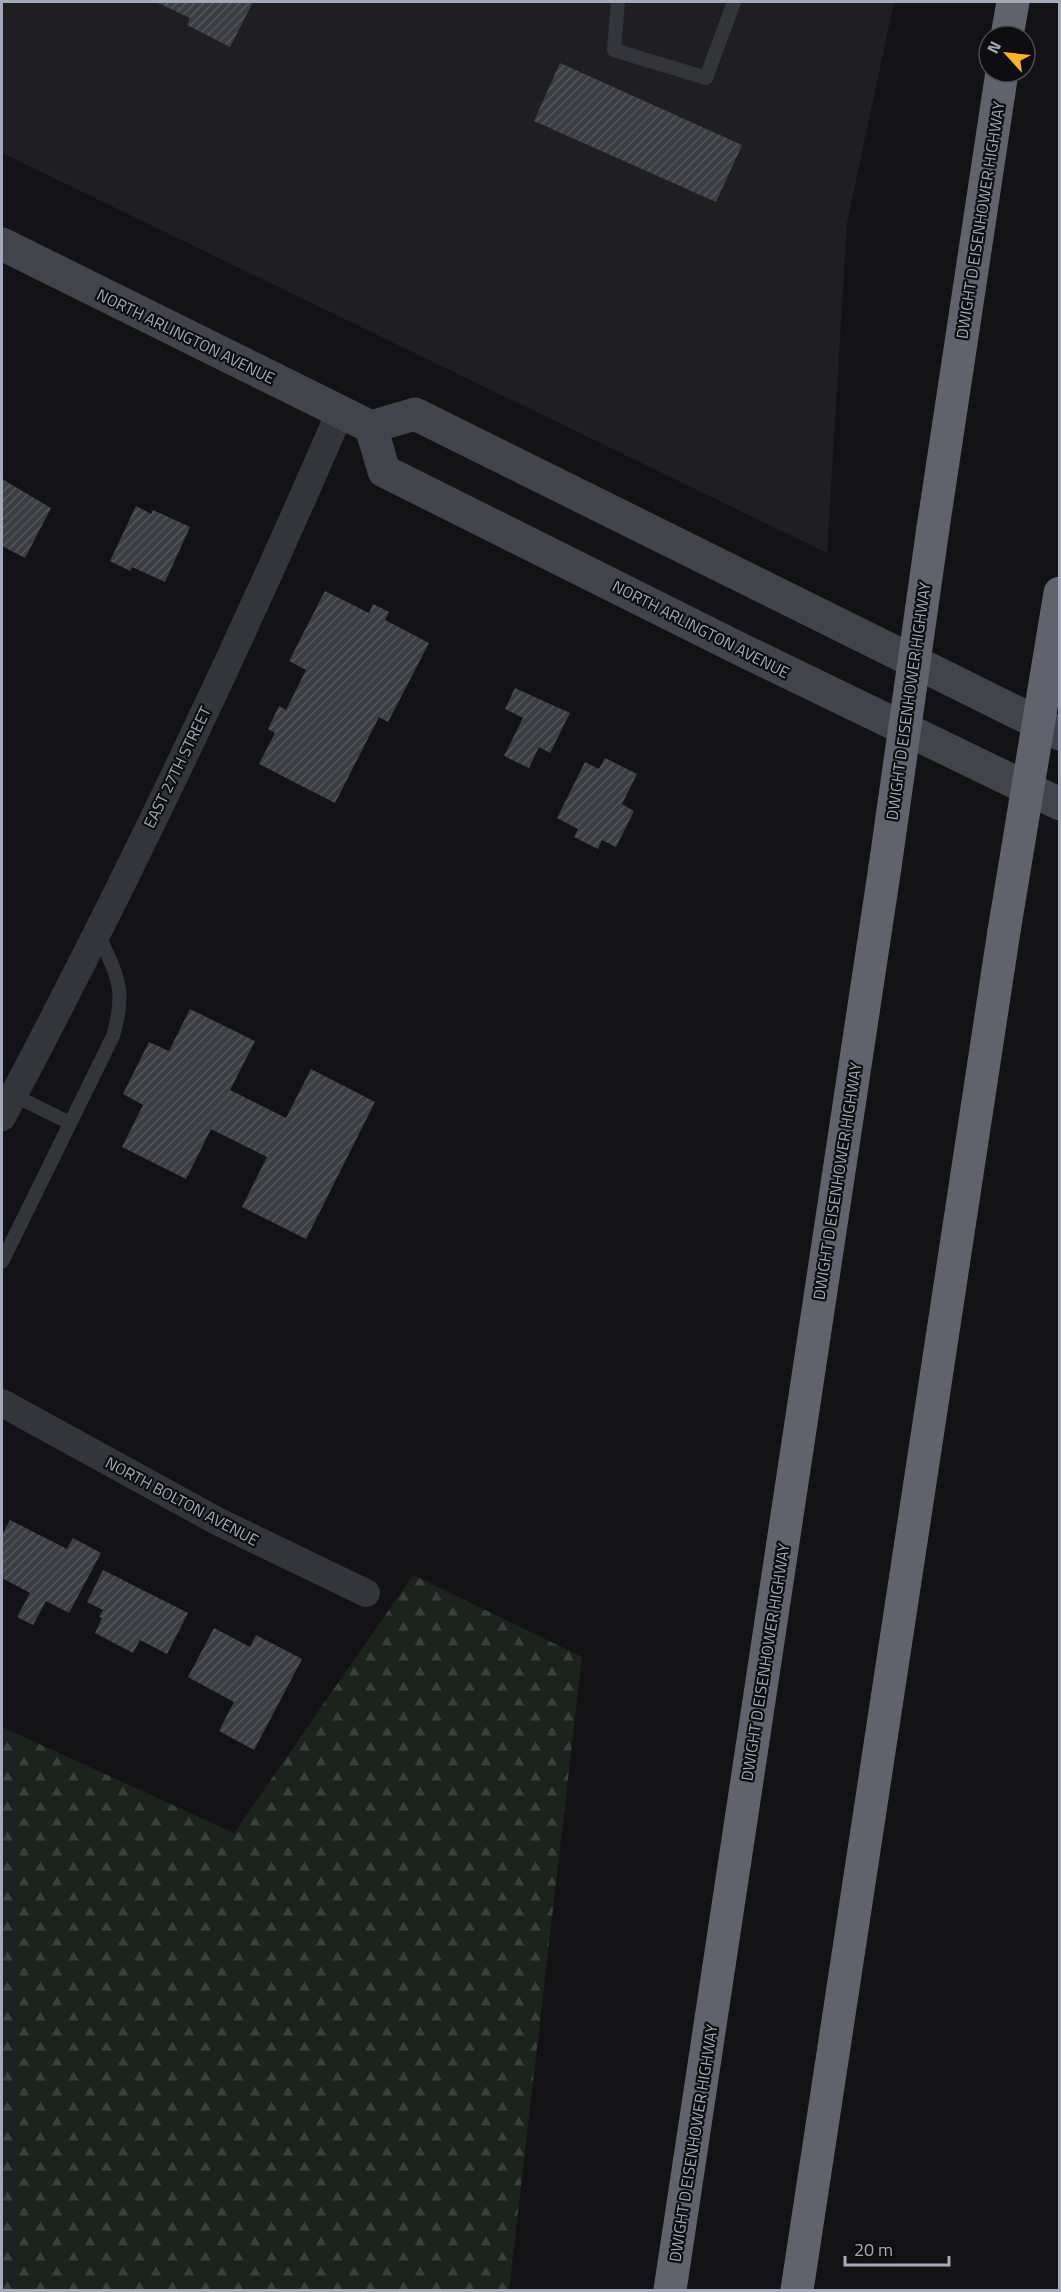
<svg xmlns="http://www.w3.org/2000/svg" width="1061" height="2292" font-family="'Titillium Web',sans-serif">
<defs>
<pattern id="forest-firs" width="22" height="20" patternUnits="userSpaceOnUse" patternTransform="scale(1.5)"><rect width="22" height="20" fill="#1b231c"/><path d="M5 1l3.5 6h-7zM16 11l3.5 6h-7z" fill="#39403b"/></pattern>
<pattern id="building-hatch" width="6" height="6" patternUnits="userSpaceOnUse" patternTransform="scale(1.5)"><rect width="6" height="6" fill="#3d3e43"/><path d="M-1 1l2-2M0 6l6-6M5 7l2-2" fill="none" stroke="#56575c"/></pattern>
</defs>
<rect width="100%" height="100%" fill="#131315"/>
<path fill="#1f1f22" d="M2,2H894L847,223L827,553L2,153Z"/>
<path fill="url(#forest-firs)" d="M413,1575L582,1657L509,2290H2V1727L234,1833Z"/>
<path fill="url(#building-hatch)" d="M156,2H253L230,47L187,25L190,18Z
M560,63L742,145L716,202L534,121Z
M2,479L51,508L25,558L2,546Z
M136,506L151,514L153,510L190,527L165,582L132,567L130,571L110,561Z
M325,591L369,613L373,604L389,612L385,620L429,643L388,722L379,717L335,803L259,764L275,733L268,729L279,706L286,710L306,670L289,661Z
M515,688L570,713L550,753L539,747L529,768L504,756L523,718L505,709Z
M605,758L637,774L622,804L634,811L616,847L602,840L598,849L574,837L578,829L557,818L585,762L599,769Z
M190,1009L255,1041L230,1090L286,1118L311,1069L375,1102L306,1239L242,1207L267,1157L211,1129L186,1179L122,1147L143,1105L123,1094L149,1042L169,1051Z
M10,1520L67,1549L73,1538L101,1553L69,1613L46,1601L33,1625L17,1617L30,1593L2,1578V1535Z
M103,1570L188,1613L167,1654L140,1640L133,1653L95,1633L102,1618L99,1617L103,1610L87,1602Z
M214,1628L250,1647L256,1635L302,1659L254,1750L219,1731L234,1702L188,1677Z"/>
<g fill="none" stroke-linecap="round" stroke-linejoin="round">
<path stroke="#34353b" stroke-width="14" d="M618,2L614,50L706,78L734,2
M13,1095L70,1123
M2,1262L113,1036C127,988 117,977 98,933"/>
<path stroke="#34353b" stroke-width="28" d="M2,1117C124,887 237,651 340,412
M2,1403L217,1521L366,1593"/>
<path stroke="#42444b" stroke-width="33" d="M2,244L371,427L415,414L1060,734
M371,427L384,471L740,649L1060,804"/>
<path stroke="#60636c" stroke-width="33" d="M1007,36L1013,2
M933,528L1002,72
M670,2290L885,867
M797,2290L1004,931"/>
<path stroke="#60636c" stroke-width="33" d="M885,867L933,528
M1004,931L1060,593"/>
</g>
<g text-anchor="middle" stroke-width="4.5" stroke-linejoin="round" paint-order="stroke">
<g font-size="16" fill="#a4aab7" stroke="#0e0e10">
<text transform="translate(980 220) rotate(-81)" y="6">DWIGHT D EISENHOWER HIGHWAY</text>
<text transform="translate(186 336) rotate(26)" y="6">NORTH ARLINGTON AVENUE</text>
<text transform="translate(701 629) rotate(27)" y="6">NORTH ARLINGTON AVENUE</text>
<text transform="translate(908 701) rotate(-82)" y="6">DWIGHT D EISENHOWER HIGHWAY</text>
<text transform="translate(177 767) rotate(-64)" y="6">EAST 27TH STREET</text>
<text transform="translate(837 1181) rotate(-81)" y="6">DWIGHT D EISENHOWER HIGHWAY</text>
<text transform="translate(182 1501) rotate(28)" y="6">NORTH BOLTON AVENUE</text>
<text transform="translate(765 1662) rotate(-81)" y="6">DWIGHT D EISENHOWER HIGHWAY</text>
<text transform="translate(693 2143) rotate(-81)" y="6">DWIGHT D EISENHOWER HIGHWAY</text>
</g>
</g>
<rect width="1061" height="2292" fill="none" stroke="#a4aab7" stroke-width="6"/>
<g transform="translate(1007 54) rotate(297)"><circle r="28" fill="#0e0e10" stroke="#4a4c53" stroke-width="1.5"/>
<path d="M0-4.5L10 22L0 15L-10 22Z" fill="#ffb222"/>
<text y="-9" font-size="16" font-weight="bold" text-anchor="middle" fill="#a4aab7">N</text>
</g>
<path d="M845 2256v9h104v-9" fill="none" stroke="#a4aab7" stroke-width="3"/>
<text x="854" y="2256" font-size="18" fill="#a4aab7" stroke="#0e0e10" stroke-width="4.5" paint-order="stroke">20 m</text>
</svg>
